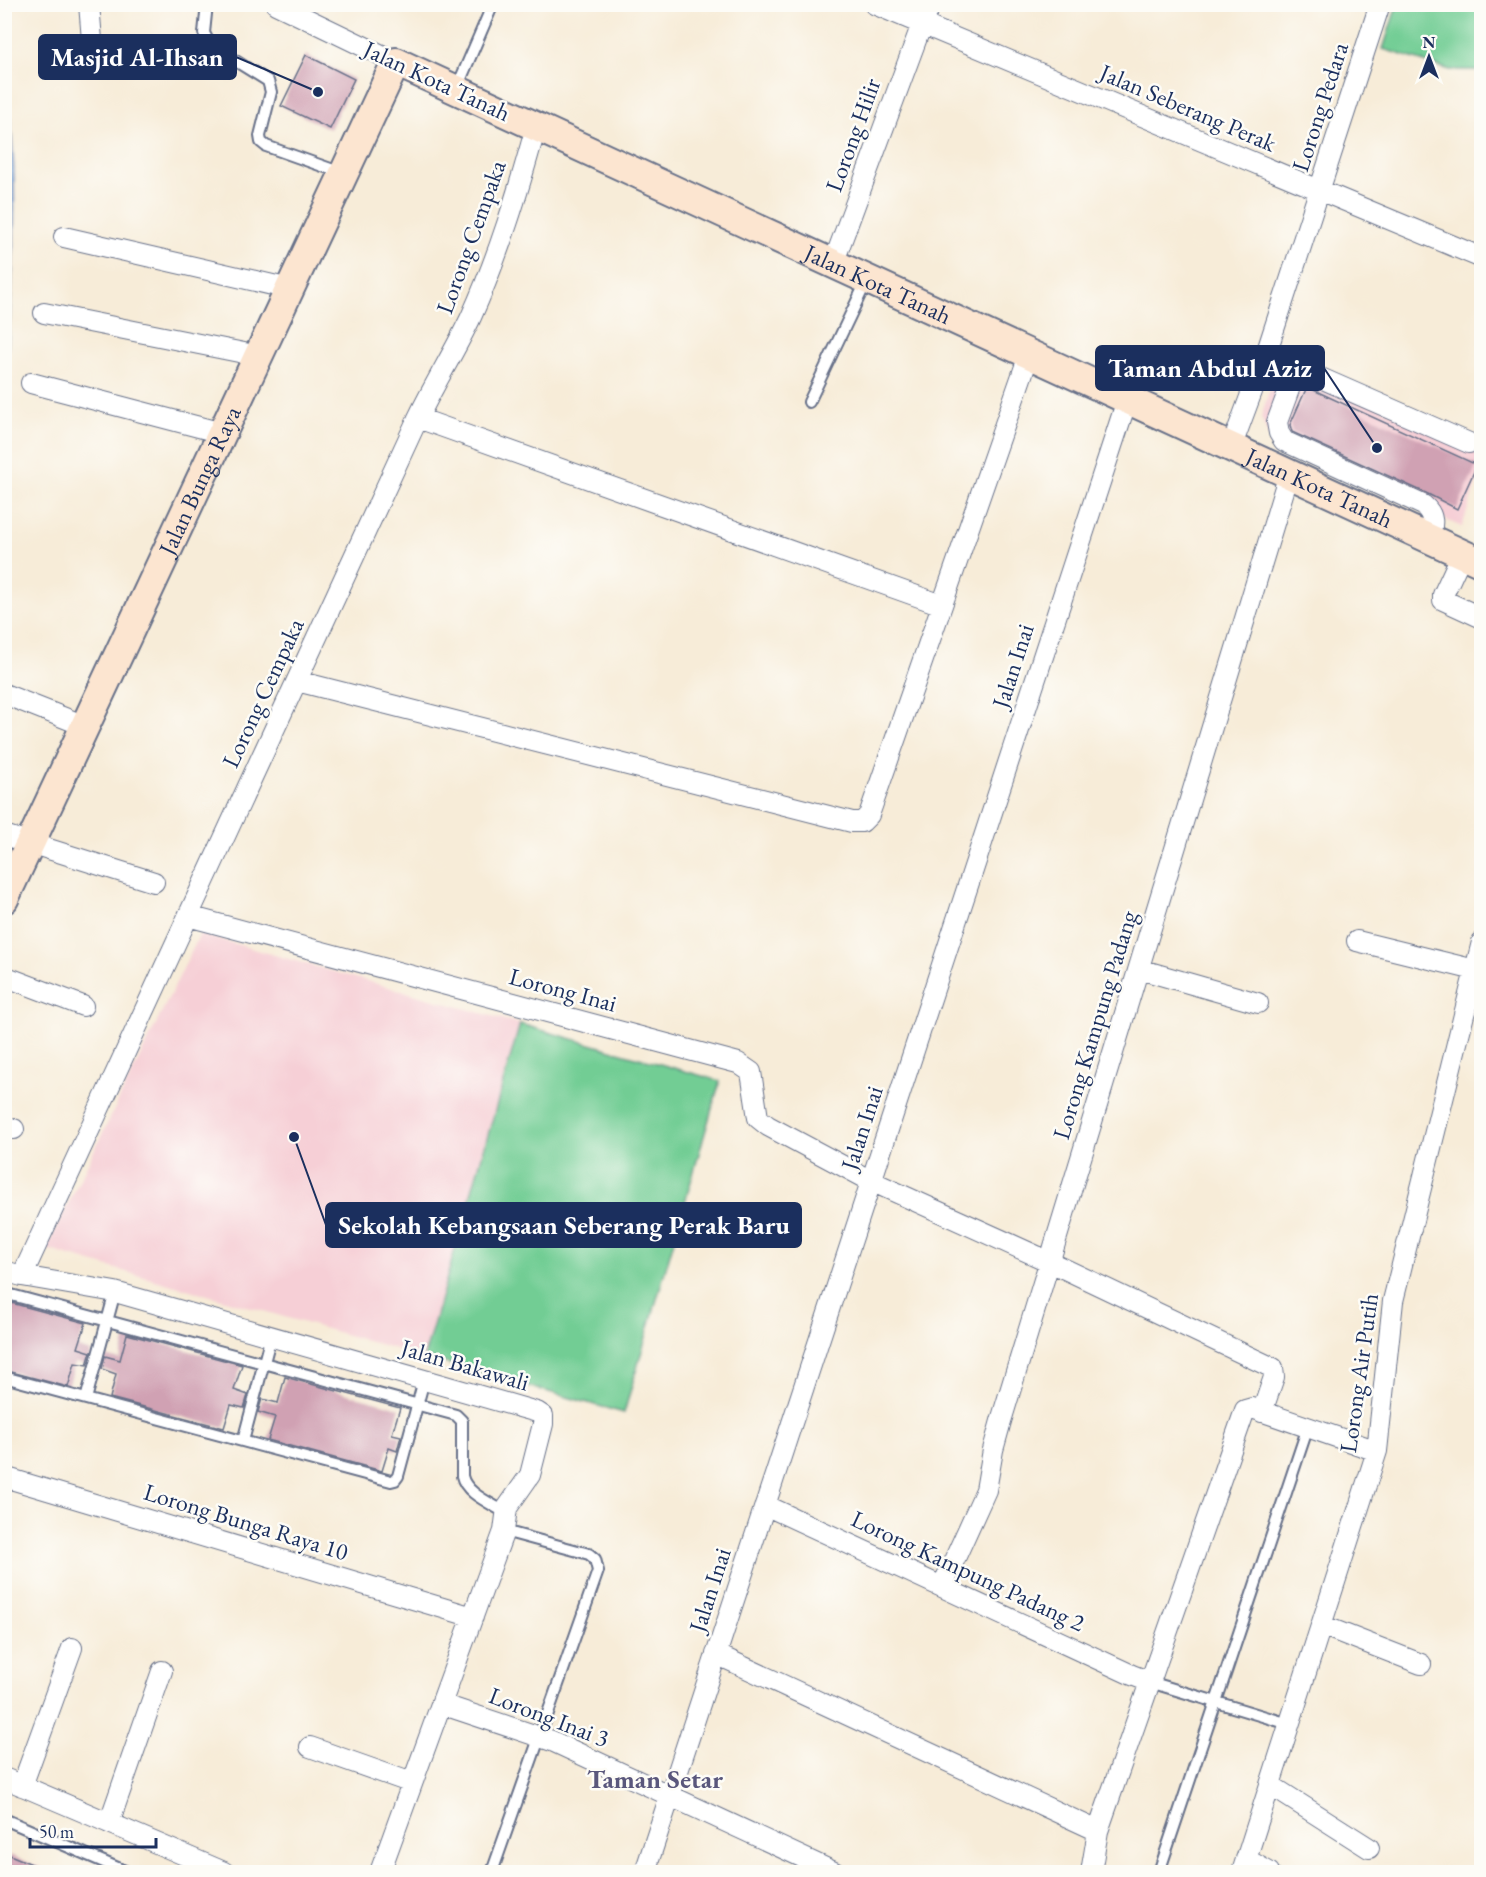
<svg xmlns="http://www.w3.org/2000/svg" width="1486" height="1877" font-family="'EB Garamond',serif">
<rect width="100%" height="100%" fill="#fdfcf7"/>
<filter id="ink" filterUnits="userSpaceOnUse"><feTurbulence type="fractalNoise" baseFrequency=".0167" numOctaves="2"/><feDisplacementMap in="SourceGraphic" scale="12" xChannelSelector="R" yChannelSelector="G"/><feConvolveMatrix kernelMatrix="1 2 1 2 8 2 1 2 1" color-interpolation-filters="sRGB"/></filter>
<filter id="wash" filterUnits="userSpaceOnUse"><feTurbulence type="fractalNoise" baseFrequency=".008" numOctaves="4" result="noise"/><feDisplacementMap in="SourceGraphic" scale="24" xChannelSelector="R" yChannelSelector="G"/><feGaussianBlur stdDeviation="1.35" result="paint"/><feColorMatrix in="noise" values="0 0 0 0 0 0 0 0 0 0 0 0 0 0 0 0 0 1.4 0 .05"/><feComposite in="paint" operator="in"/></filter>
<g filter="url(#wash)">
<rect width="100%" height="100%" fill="#f7ecd8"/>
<path fill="#f6cfd6" d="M1278,362L1481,452V469L1462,527L1272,444L1261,417Z
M200,934L520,1024L424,1357L46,1249Z"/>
<path fill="#72cd94" stroke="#467e79" stroke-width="1.5" d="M1397,5H1481V70H1450L1383,49Z
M520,1024L720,1081L624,1413L424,1357Z"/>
<path fill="#70a2db" stroke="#46689c" stroke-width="1.5" d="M5,89C15,139 15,190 14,240C12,285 10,329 5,374Z"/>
<g id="blocks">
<path fill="#d0a1b3" d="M306,55L354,79L330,129L281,106Z
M1307,387L1477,465L1457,509L1428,494L1292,432L1290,425Z
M4,1301L86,1323L78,1348L91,1352L87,1365L75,1363L68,1387L4,1370Z
M127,1334L242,1365L234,1390L248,1395L244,1408L231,1405L224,1428L110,1398L116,1374L102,1369L105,1356L120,1360Z
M285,1377L400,1408L392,1434L401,1436L397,1451L389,1448L382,1471L268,1440L275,1417L258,1412L262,1399L278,1403Z
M10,1855L51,1872H4Z"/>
</g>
</g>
<g filter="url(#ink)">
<use href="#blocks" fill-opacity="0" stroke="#687189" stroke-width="1.5"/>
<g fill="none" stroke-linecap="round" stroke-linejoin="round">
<defs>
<path id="lane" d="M207,4L204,33L210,45L268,81L271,92L260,136L261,142L266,146L342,173
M456,90L493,4
M809,402L867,280
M4,1293L456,1415L462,1421V1476C466,1494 491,1503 506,1513
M4,1377L391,1481L395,1480L398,1476L424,1380
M86,1399L115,1292
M243,1441L271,1336
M1150,1682L1289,1724
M4,1819L127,1872
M492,1872L598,1571L595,1559L589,1554L504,1531
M1159,1872L1308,1427"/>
<path id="street" d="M89,4L93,52
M276,4L396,62
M874,4L1482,258
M64,237L290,289
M833,264L922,24L931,4
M44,313L259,356
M1266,354L1469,443
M1297,368L1277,422L1279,433L1284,441L1423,505C1435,515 1434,525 1428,538
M31,383L222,433
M418,418L942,605
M1231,448L1266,354L1380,4
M1462,554L1443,595V600L1482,618
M297,681L852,822H862L869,815L1029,355
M4,694L85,726
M4,835L154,882
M188,916L738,1063L751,1072L758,1118L768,1126L871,1181L1050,1262L1273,1368L1274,1377L1262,1412
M1357,941L1475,970
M1139,969L1258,1003
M4,976L83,1006
M4,1127L14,1129
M4,1271L22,1276L115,1292L537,1412L543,1416V1424L530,1475L507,1508L504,1531L380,1872
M22,1276L418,418C434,384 455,351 471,317C499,255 518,192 536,127
M4,1477L473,1617
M765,1505L1132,1675L1150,1682
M942,1587L986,1490L993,1450L1001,1421L1289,474
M1321,1625L1421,1664
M716,1654L1098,1831
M441,1704L552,1741L834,1872
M310,1747L412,1783
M4,1778L224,1872
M1270,1785L1369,1848
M22,1786L72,1648
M109,1823L162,1671
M1246,1859L1269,1872
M645,1872L1127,400
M1091,1872L1098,1831L1245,1410L1252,1408L1377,1451
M1242,1872L1377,1451L1393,1301L1482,942"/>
<g id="secondary">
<path id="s1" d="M4,899L396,62L1482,563"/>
</g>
</defs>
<use href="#lane" stroke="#687189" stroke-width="14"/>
<use href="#street" stroke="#687189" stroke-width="22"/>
<use href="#secondary" stroke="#687189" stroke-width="32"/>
<use href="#lane" stroke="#fff" stroke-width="10"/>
<use href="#street" stroke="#fff" stroke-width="20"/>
<use href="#secondary" stroke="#fce5d0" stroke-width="28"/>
</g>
</g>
<g text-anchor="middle" stroke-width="5" stroke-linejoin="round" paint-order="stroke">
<g font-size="24" fill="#1b2f5e" stroke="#fdfcf7">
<text transform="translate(437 81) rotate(25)" y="8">Jalan Kota Tanah</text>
<text transform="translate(1320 107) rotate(-72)" y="8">Lorong Pedara</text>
<text transform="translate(1188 108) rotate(23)" y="8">Jalan Seberang Perak</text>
<text transform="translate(853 135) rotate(-70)" y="8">Lorong Hilir</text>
<text transform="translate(471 237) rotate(-70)" y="8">Lorong Cempaka</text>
<text dy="8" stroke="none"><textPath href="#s1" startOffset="1455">Jalan Kota Tanah</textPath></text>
<text dy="8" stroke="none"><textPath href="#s1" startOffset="462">Jalan Bunga Raya</textPath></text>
<text dy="8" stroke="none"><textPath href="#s1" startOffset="1941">Jalan Kota Tanah</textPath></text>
<text transform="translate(1013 666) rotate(-72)" y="8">Jalan Inai</text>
<text transform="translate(263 693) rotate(-65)" y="8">Lorong Cempaka</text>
<text transform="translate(563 990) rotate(15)" y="8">Lorong Inai</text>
<text transform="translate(1095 1025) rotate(-73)" y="8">Lorong Kampung Padang</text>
<text transform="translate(862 1128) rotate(-72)" y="8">Jalan Inai</text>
<text transform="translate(465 1365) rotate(16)" y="8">Jalan Bakawali</text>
<text transform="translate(1359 1373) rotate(-82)" y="8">Lorong Air Putih</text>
<text transform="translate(246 1522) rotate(17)" y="8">Lorong Bunga Raya 10</text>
<text transform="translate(968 1571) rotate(25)" y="8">Lorong Kampung Padang 2</text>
<text transform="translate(710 1590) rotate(-72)" y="8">Jalan Inai</text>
<text transform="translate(549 1717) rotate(21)" y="8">Lorong Inai 3</text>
</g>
<g font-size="26" font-weight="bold" fill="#5a577c" stroke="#fdfcf7">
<text x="655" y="1788">Taman Setar</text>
</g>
</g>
<path fill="none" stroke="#1b2f5e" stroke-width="2" d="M318 92L236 57M1377 448L1324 368M294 1137L326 1225"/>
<g fill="#1b2f5e" stroke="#fdfcf7" stroke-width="2">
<circle cx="318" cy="92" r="6"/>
<circle cx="1377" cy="448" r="6"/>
<circle cx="294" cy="1137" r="6"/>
</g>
<g fill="#1b2f5e" stroke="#1b2f5e" stroke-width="2">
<rect x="39" y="35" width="197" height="44" rx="6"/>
<rect x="1096" y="346" width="228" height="44" rx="6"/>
<rect x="326" y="1203" width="475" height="44" rx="6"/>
</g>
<g font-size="26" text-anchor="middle" font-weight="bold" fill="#fff">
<text x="137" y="66">Masjid Al-Ihsan</text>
<text x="1210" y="377">Taman Abdul Aziz</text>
<text x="564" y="1234">Sekolah Kebangsaan Seberang Perak Baru</text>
</g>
<rect width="1486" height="1877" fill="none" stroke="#fdfcf7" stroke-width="24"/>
<g transform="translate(1429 57)" stroke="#fdfcf7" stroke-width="4.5" paint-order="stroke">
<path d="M0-4.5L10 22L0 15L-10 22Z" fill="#1b2f5e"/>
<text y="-9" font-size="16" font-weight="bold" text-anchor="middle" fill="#1b2f5e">N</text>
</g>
<path d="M30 1838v9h126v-9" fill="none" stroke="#1b2f5e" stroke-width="3"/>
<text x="39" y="1838" font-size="18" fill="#1b2f5e" stroke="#fdfcf7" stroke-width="4.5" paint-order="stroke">50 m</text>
</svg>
